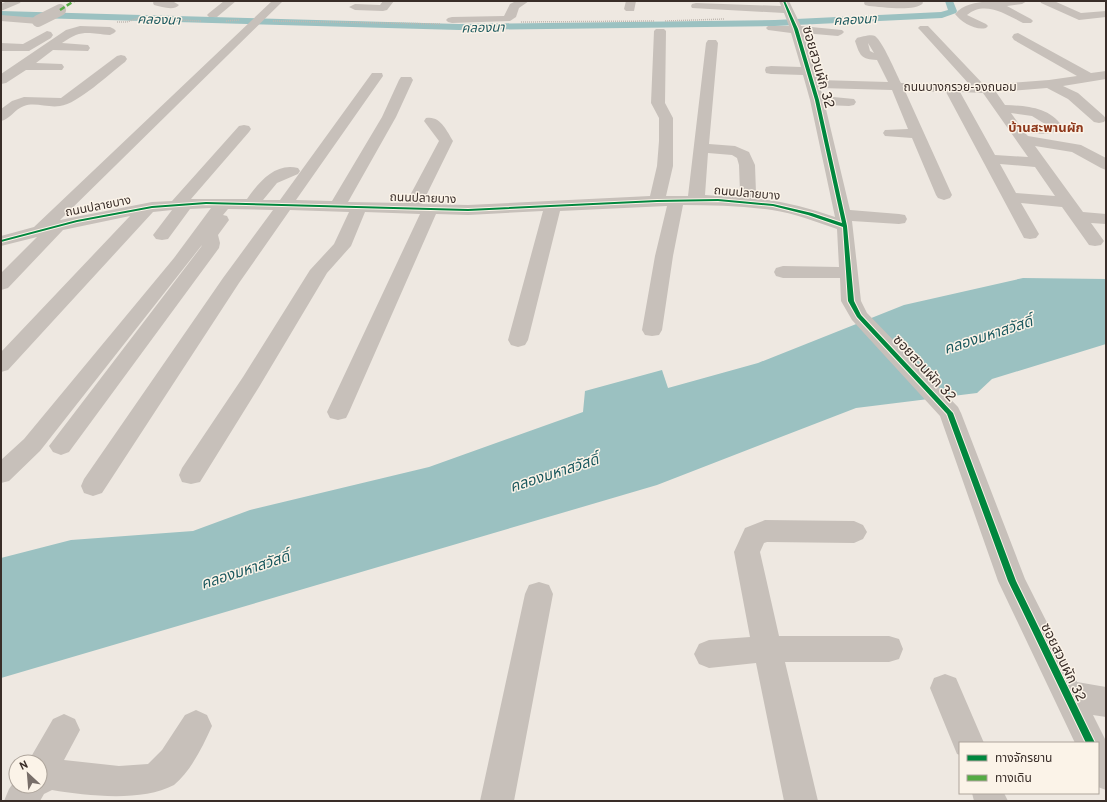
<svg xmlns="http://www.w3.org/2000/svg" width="1107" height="802" font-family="Overpass,'Noto Sans Thai',sans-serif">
<rect width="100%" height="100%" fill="#eee8e1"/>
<path fill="#9bc1c1" d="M1023,278L1106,279V344L992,379L977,393L856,408L657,485L1,678V558L71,540L193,531L250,510L429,467L583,412L585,391L662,370L668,388L758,363L904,305Z"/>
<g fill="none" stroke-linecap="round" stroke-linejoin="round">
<path fill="#9bc1c1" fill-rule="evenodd" d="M945,1H953L957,11L956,13L942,18L775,26L459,30L1,17V11L459,24L775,20L941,12L948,10Z"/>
<path stroke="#c0b9b2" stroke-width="1.5" stroke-dasharray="1 1" stroke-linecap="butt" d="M226,21L239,20
M273,21L440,24
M665,21L724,19
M117,22H127L138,18L201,21
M521,22L654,21"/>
<path fill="#c7c0ba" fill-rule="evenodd" d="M7,1H21L20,3L1,11V4Z
M154,1L174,2L179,5C174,11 162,7 154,5L153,3Z
M224,1H236L217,17H209L207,15L209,13Z
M272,1H283L60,220L152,202L172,201L239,126L244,125L249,126L251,129L249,132L191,199H247C258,183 275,162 298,168L300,171L298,174L277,183L263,200H280L372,73H382L383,76L296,200L332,201L382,117L399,80L401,77H411L413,80L396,117L348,202L406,203L439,141L424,121L426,118C440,115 447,131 453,141L422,204L468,205L650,196L657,166L659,141V118L651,103L654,31L656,29H664L666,31L665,103L673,118V166L666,196H688L706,43L708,40H716L718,43L709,144L735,146L749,152L755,165L756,193L754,196L748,198C778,200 806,207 835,217L810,100L803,75L771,74L766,73L765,70L766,67L771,66L801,67L791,33L768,30L766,28L768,26H789L784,13L692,8L691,6L692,4L696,3L781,6L779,1H789L801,26L842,30L844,32L842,34L838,36L803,33L818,80L888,82L877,60C861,59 860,56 855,41L857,38C861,37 871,34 875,36C883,42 896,73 901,83L969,84L920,30L918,28L920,26H928L984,85L1049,80L1077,76L1014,40L1012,37L1014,34L1018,33L1091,73L1106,71V79L1063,86L1078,93L1104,116L1106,119L1104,122L1099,123L1094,122L1068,99L1047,88L996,92L1005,105C1026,106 1049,107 1062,126C1054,137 1038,133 1025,133L1028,136L1081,145L1106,158V170L1101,168L1072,152L1035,146L1083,212L1106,214V224L1091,223L1104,241L1101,245L1095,246L1089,245L1062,207L1021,203L1039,234L1036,238L1030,239L1024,238L946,92L905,91L952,195L950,198L944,200L938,198L936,195L912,138L885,136L883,133L885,130L908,129L892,90L820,88L823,96L854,99L856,102L854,105L849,106L825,105L850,210L899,214L905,215L907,219L905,223L899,224L852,221L861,301L867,313L958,407L961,413L1025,579L1077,682L1106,687V717L1093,715L1106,741V790L1098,787V743H1075L998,581L940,416L852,320L841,301L840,278H783L776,276L774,272L776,268L783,266L839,267L837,229C816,222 794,213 772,210C743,206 713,205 683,205L673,256L662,330L659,335L652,336L645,335L642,330L655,256L667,206L560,211L528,340L525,345L518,347L511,345L508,340L543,211L468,215L436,214L349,412L346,418L338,420L330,418L327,412L420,214L365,212L351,246L327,273L259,387L200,482L191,484L182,482L179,475L182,468L243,377L310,270L334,244L349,212L290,210L239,283L102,493L93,496L84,493L81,486L84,479L223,278L273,210L228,209L223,215L227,216L229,220L218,235L220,243L219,248L69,452L61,455L53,452L49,446L201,247L202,245L40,451L9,481L1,483V460L24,439L174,258L211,208L190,209L168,239L162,240L156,239L153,235L172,210L153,212L8,370L1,372V352L130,216L63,230L8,288L1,290V273L37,237L1,246V236L34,227ZM868,43L874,53L870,51ZM960,92L983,93L1028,157L995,155ZM1011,113L1032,116L1045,124H1019ZM708,153L732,155L737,158L739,165L740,193L742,196L748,198L705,195ZM1000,164L1035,167L1055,196L1016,193Z
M383,1H394L387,10L383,11L355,10L349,7L355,4L380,5Z
M516,1H529L519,8L516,17L510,21L452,23L448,22L446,20L448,18L452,17L504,16L510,4Z
M626,1H636L634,11H626L624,9Z
M865,1H922L923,3C916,12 881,7 869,6L865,5L864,3Z
M988,1H1027L1022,4L1007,6L1031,19L1033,21L1031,23H1023C1006,14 984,0 967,15L986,24L988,26L986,28C976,31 961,22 955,14C963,4 976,3 988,1Z
M1040,1H1054L1081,13L1106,11V17L1079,20L1041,3Z
M1,15L38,18L42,19L44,21L42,23L38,24L1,21Z
M80,26L110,27L114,29L116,31L114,33L110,35C88,33 81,29 62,43L88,45L90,48L88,51L53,50L36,63L62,64L64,67L62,70H26L6,83L1,84V74L66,30Z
M47,31L51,32L53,35L51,38L29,51H1V43L23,44Z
M121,55L125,56L127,59L125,62C110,73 78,104 60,106C48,108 35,102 24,106C15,109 10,119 1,121V109L12,101L24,97L61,98L117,56Z
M765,520L854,521L863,525L867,532L863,539L854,543L767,542L764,543L760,552L779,636H889L899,639L903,649L899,659L889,662H785L818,801H784L756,663L709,668L699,664L694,654L699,644L709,640L750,637L734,552L745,528Z
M539,582L549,585L553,594L514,801H480L525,594L529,585Z
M945,674L956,678L984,743H960V755L957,754L930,688L934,678Z
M196,710L207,715L212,726C203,746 191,771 174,785C142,802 88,796 52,790L44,794L40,801H4L9,789L16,779V786H40V762H28L53,719L64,714L75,719L80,730L64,760L119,766L148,764L162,750L185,715Z
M972,793H1004L1008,801H974Z"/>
<path stroke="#c7c0ba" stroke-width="12" d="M38,21L60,10"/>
<path stroke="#55ab44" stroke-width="2.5" stroke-dasharray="5.5 2.5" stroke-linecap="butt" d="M60,10L74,1"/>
<defs>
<path id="cycleway" d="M783,1H785L798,29L819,100L847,226L854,301L861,315L953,413L1016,581L1095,743H1086L1008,581L947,414L857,317L848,301L843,227L808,215L773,206L718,201L657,202L468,211L206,204L152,208L77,222L1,242V240L77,220L152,206L206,202L468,209L657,200L718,199L773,204L812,213L842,223L815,100L794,29Z"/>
</defs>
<use href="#cycleway" stroke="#fbf3e8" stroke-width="2"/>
<use href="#cycleway" fill="#00873e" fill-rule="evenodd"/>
</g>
<g text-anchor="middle" stroke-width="3" stroke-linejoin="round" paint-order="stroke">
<g font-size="12" fill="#392d28" stroke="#fbf3e8">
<text x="960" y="91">ถนนบางกรวย-จงถนอม</text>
<text transform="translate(747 193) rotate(5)" y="4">ถนนปลายบาง</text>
<text transform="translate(423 198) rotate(2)" y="4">ถนนปลายบาง</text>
<text transform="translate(98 206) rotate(-11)" y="4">ถนนปลายบาง</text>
</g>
<g font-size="13" font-style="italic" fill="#1a585e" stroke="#fbf3e8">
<text transform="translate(159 19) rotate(2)" y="5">คลองนา</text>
<text transform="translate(855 19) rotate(-3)" y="5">คลองนา</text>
<text transform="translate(483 27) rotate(-1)" y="5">คลองนา</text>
</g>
<g font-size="13" font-weight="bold" fill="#8e371a" stroke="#fbf3e8">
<text x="1046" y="132">บ้านสะพานผัก</text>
</g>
<g font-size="14" fill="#392d28" stroke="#fbf3e8">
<text transform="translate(819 67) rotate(74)" y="5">ซอยสวนผัก 32</text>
<text transform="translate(925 368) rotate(47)" y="5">ซอยสวนผัก 32</text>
<text transform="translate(1064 662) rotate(64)" y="5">ซอยสวนผัก 32</text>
</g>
<g font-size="15" font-style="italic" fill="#1a585e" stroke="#fbf3e8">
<text transform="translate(988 335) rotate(-18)" y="5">คลองมหาสวัสดิ์</text>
<text transform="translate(554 473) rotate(-18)" y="5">คลองมหาสวัสดิ์</text>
<text transform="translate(245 570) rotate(-18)" y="5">คลองมหาสวัสดิ์</text>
</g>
</g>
<rect width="1107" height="802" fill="none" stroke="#392d28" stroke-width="4"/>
<rect x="959" y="742" width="140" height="52" fill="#fbf3e8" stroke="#ada49b"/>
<rect x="967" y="755" width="20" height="6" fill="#00873e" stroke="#ada49b"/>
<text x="995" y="762" font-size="12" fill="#392d28">ทางจักรยาน</text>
<rect x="967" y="775" width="20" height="6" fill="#55ab44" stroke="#ada49b"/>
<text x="995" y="782" font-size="12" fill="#392d28">ทางเดิน</text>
<g transform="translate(28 774) rotate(334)"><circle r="19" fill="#fbf3e8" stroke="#ada49b"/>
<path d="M0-3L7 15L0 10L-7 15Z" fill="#786e69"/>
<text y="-6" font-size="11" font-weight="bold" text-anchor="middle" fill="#392d28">N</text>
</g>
</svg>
